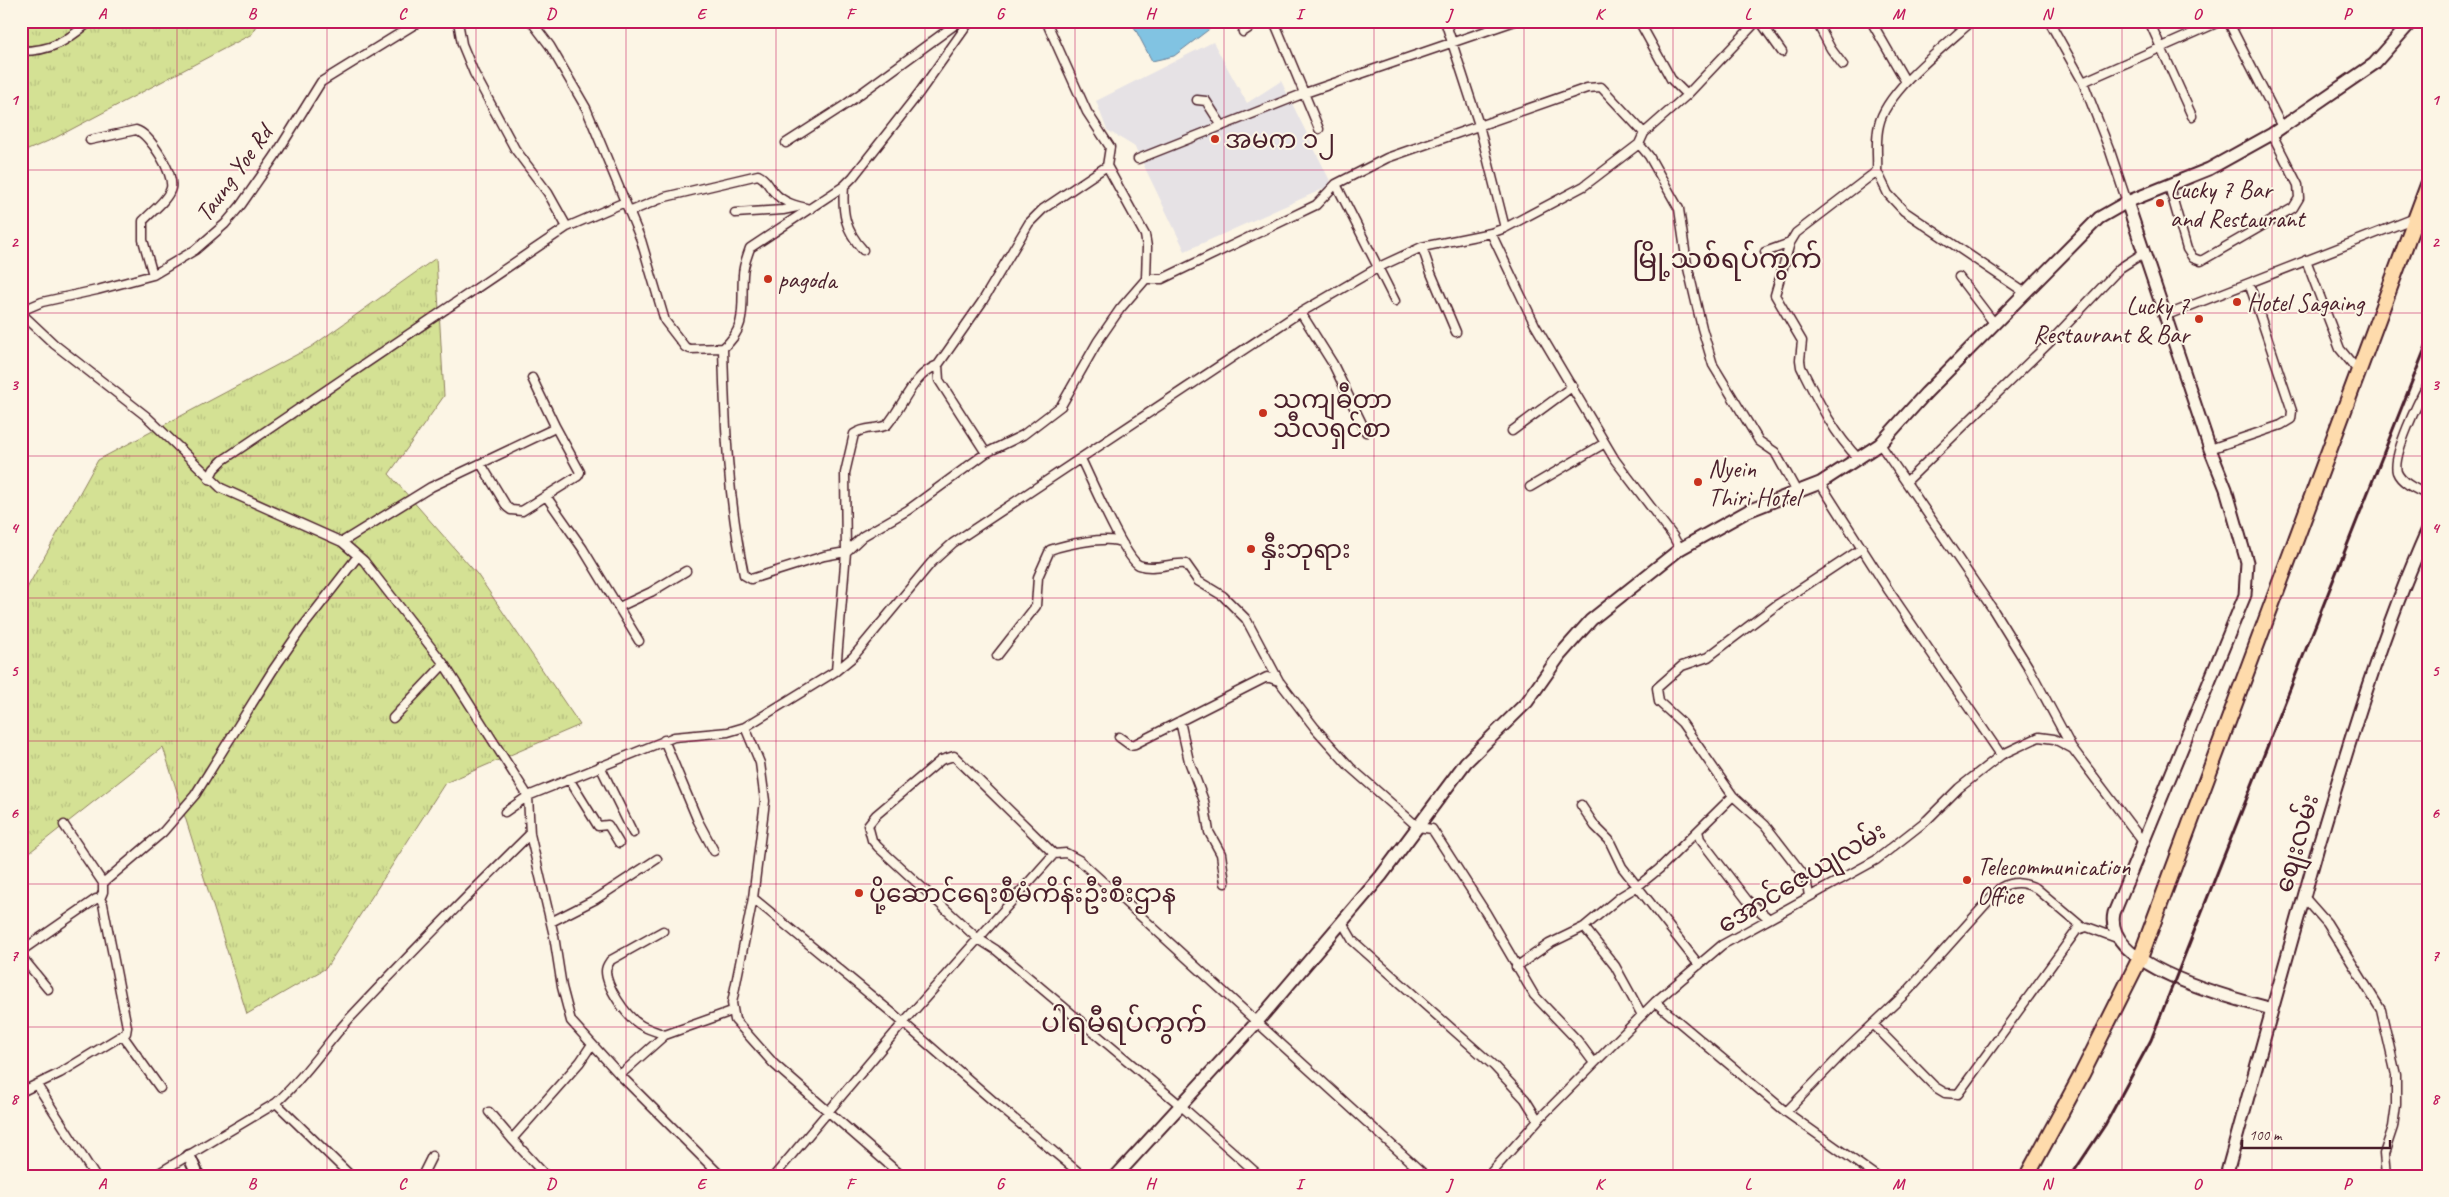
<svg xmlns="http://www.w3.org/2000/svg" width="2449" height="1197" font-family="Caveat,'Noto Sans Myanmar',sans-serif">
<defs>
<pattern id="park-tufts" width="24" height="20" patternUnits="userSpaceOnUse" patternTransform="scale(1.25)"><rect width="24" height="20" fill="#d4e194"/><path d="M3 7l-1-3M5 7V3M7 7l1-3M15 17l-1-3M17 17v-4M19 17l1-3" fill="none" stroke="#b8c180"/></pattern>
</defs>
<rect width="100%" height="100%" fill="#fcf5e5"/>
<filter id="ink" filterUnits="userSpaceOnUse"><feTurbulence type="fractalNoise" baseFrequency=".02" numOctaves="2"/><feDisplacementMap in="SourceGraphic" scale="10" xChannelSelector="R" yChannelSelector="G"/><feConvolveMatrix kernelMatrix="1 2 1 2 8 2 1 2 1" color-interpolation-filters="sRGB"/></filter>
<g filter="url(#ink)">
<path fill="#e6e2e5" d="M1213,42L1247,103L1281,81L1332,185L1185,251L1135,147L1107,130L1096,101Z"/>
<path fill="url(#park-tufts)" stroke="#8f8060" d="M21,21H258L252,34L55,138L21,153Z
M436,258L444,396L389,474L477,574L580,725L445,783L326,968L247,1014L163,747L21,859V599L98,460L311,347Z"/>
<path fill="#81c3e2" stroke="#6b8199" d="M1131,21H1220L1174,56L1152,61Z"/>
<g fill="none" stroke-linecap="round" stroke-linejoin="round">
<defs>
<path id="street" d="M458,21L462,44L474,73L515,149L548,193L567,227L625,202
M531,21L550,46L586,108L641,240L665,321L685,347L690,349L723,348
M1274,21L1319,129
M1445,21L1479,125L1505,228
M1639,21L1671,79L1687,95
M1760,21L1782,52
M1816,21L1831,49L1843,65
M1871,21L1906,82
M2049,21L2083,82L2110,151L2127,202
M2149,21L2192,116
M2228,21L2282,127
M1243,32L1260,21
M21,51C53,51 66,41 91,21
M2083,82L2221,21
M1197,100L1206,101L1222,126
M90,140L136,130C150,134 174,173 171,188C168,200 151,212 143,221V240L153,275
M786,143L845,105L960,21
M1639,144L1649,156L1679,209L1687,264L1702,328L1713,365L1759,441L1775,452L1797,492
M1138,159L1305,93L1515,21
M1877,171L1888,194L1904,211L2024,292
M1336,184L1395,301
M844,186C842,213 845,230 863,250
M2169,186L2187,249L2193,258L2201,261L2293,208L2299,198L2298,185L2272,134
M629,212L665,197L758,175C767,179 767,185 774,192C783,203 797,206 810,209
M735,213L783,210L797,207
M1491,233L1535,325L1615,460L1673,536L1680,549
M1422,247L1431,273L1456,332
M1765,252L1790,243
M2306,260L2340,349L2359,372
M1959,277L1994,323
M1146,279H1162L1316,205L1336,184L1387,158L1587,88L1601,87L1644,133
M21,311L42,302L97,290L153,275L195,250L225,224L241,205L275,156L321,82L420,21
M21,313L54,344L146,416L221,488L342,542L364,561L444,664L528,796L530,834L554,936L562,987L571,1021L620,1075L721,1176
M1301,313L1333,364L1366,432
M2167,315L2415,218
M938,365C912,375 904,405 887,425C876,430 865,426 854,434L845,473L846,552L824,556L751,579L744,575C728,499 725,426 723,348C748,328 741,305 743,275C743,266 747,257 750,248L844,186L853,177L919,93L970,21
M2428,384C2419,400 2392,455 2397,472C2401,483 2418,490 2428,495
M1512,431L1573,386
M1880,444L1992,608L2029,668L2072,748
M2210,449L2281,425L2291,419L2292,411L2249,283
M986,453L939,380L938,365L982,302L1029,223L1043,209L1107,166
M1081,459C1090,477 1125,559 1139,565C1153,571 1172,562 1186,564L1198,581L1223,596L1246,619L1279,681L1315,728L1350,767L1418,827L1432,829L1486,913L1534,995L1577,1040L1594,1063
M1859,459C1833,433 1817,399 1801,367L1800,360L1802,341L1775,295L1790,243L1796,233L1877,171C1878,156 1875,140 1879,125C1886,91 1946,45 1972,21
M481,464L507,507L511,510L522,511L578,476L580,472L555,426
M209,479L214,469L223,460L567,227
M1906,482L2051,341L2120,268L2145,252
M1820,483L1889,591L2001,755
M1530,487L1605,443
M546,496L583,549L639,641
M342,542L431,487L551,430L555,426L532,378
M619,607L651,592L686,571
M997,656L1036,606L1038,577L1050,550C1063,545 1112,534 1123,544
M836,671L846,552L863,536L908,510L986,453L1023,435L1061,406L1098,341L1120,309L1146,279L1147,247L1145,235L1107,166L1110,147L1087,112L1046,21
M393,718L444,664
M1180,721L1189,761L1204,801L1209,832L1221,854L1225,883
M1119,737L1130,745L1135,744L1267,677L1279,681
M664,740L698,821L714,851
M600,766L633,833
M569,779L598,826L608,825L619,843
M1581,805L1595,826L1609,840L1622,867L1699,965
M505,812L528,796L674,737L728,732L745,727
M1698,831L1700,839L1747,900L1768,918
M1054,854L954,756L941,760L876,815L868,825L872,840L878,847L977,938L996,950L1180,1105L1260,1176
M103,883L163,832L195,795L273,670L302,628L358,556
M1809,896L1806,878L1765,825L1733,796L1682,723L1659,702L1657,688L1682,666L1708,657L1778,604L1861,549
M2304,897L2327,923L2381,1010L2396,1075V1105L2393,1127L2384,1154L2386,1176
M753,898L891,1012L1000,1107L1083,1176
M551,922L596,899L657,859
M1342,922L1353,941L1494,1066L1525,1099L1538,1120
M1584,927L1615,966L1642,1015
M663,931L611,960C609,963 606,966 606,971C606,986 626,1016 639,1024C646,1029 656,1031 665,1035L732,1011
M21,951L96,899H100L103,892V883L64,825
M21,956L48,989
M1516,967L1549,944L1584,927L1620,897L1638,886L1659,869L1733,796
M1655,1002L1786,1112L1876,1176
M1873,1024L1935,1087L1945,1093L1958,1094L2077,930L2087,927L2117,938
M123,1036L160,1088
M620,1075L665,1035
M37,1085L95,1176
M21,1092L60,1073L126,1033L127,1027L103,904L100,899
M276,1103L351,1176
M489,1112L512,1139
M1786,1112L1848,1048L1906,993L2000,888C2013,881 2023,882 2036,888L2082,927
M154,1176L276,1103C303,1079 324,1047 348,1020C408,956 468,895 530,834
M422,1176L432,1156
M546,1176L512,1139L580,1062L592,1044
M774,1176L903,1023L1054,854L1066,853L1079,860L1426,1176
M902,1176L774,1064L735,1020L732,1003L753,898L765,801L760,763L745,727L836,671L853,657L931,563L953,543L1293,317L1379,267L1422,247L1491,233L1505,228L1584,186L1639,144L1644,133L1687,95L1757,21
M1488,1176L1538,1120L1655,1002L1722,945L1876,860L1927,820L1959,788L2001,755L2039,737L2054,739L2073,749L2143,842"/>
<path id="secondary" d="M2127,202L2210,449L2226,489L2247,562L2245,595L2114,913C2102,966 2234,999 2272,1009
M189,1156L198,1176
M1116,1176L1257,1022L1381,876L1466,762L1527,702L1560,655L1591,620L1680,549L1748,511L1820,483L1880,444L1926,393L2099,218L2127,202L2209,169L2272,134L2374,64L2412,21
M2226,1176C2256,1066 2287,957 2318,847C2350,740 2382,632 2428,529"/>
<path id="highway" d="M2027,1176L2082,1074L2140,958L2428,185"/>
</defs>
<use href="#street" stroke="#4a1f2b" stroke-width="11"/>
<use href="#secondary" stroke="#4a1f2b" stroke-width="15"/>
<use href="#highway" stroke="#4a1f2b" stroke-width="18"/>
<use href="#street" stroke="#fcf5e5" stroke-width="8"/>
<use href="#secondary" stroke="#fcf5e5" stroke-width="11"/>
<use href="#highway" stroke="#fedbac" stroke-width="14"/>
<path stroke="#4a1f2b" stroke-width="3" d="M2071,1176L2105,1125L2151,1040L2428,341"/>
</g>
</g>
<path fill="none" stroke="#c2185b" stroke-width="1" stroke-opacity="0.55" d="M177,21V1176M327,21V1176M476,21V1176M626,21V1176M776,21V1176M925,21V1176M1075,21V1176M1224,21V1176M1374,21V1176M1524,21V1176M1673,21V1176M1823,21V1176M1973,21V1176M2122,21V1176M2272,21V1176M21,170H2428M21,313H2428M21,456H2428M21,598H2428M21,741H2428M21,884H2428M21,1027H2428"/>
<g fill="#c8321e" stroke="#fcf5e5" stroke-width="2">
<circle cx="1215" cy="139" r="5"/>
<circle cx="2160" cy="203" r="5"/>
<circle cx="768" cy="279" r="5"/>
<circle cx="2237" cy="302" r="5"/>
<circle cx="2199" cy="319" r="5"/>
<circle cx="1263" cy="413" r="5"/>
<circle cx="1698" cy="482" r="5"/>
<circle cx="1251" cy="549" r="5"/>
<circle cx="1967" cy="880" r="5"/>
<circle cx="859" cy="893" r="5"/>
</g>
<g text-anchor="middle" stroke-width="4" stroke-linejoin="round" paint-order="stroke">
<g font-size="25" fill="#4a1f2b" stroke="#fcf5e5" text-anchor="start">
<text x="1225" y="148">အမက ၁၂</text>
<text x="2170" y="198">Lucky 7 Bar<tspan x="2170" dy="29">and Restaurant</tspan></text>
<text x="778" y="288">pagoda</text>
<text x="2247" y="311">Hotel Sagaing</text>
<text x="2189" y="314" text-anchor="end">Lucky 7<tspan x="2189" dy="29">Restaurant &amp; Bar</tspan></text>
<text x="1273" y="408">သကျဓီတာ<tspan x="1273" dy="29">သီလရှင်စာ</tspan></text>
<text x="1708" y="477">Nyein<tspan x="1708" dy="29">Thiri Hotel</tspan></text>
<text x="1261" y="558">နှီးဘုရား</text>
<text x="1977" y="875">Telecommunication<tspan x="1977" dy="29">Office</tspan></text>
<text x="869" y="902">ပို့ဆောင်ရေးစီမံကိန်းဦးစီးဌာန</text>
</g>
<g font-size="25" fill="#4a1f2b" stroke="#fcf5e5">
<text transform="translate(233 173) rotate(-54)" y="9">Taung Yoe Rd</text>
<text transform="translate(2296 843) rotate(-74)" y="9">စျေးလမ်း</text>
<text transform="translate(1801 877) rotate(-31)" y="9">အောင်ဇေယျလမ်း</text>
</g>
<g font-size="28" fill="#4a1f2b" stroke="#fcf5e5">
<text x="1727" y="268">မြို့သစ်ရပ်ကွက်</text>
<text x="1124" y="1032">ပါရမီရပ်ကွက်</text>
</g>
</g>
<rect width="2449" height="1197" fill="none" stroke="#fcf5e5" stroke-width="55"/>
<path d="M2242 1140v8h148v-8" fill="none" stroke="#4a1f2b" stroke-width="2.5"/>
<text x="2249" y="1140" font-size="15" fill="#4a1f2b" stroke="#fcf5e5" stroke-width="4" paint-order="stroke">100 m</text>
<rect x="28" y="28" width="2394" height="1142" fill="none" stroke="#c2185b" stroke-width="2"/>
<g font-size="16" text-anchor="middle" font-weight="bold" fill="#c2185b">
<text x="102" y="19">A</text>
<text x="252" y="19">B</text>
<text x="402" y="19">C</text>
<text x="551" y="19">D</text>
<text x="701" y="19">E</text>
<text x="850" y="19">F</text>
<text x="1000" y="19">G</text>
<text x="1150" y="19">H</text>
<text x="1299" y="19">I</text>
<text x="1449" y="19">J</text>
<text x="1599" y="19">K</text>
<text x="1748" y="19">L</text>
<text x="1898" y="19">M</text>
<text x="2047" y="19">N</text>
<text x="2197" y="19">O</text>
<text x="2347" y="19">P</text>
<text x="14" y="105">1</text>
<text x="2435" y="105">1</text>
<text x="14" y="247">2</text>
<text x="2435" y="247">2</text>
<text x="14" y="390">3</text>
<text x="2435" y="390">3</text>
<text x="14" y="533">4</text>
<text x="2435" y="533">4</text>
<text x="14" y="676">5</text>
<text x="2435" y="676">5</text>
<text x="14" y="818">6</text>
<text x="2435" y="818">6</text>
<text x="14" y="961">7</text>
<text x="2435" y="961">7</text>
<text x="14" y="1104">8</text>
<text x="2435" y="1104">8</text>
<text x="102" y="1189">A</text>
<text x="252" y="1189">B</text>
<text x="402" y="1189">C</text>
<text x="551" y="1189">D</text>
<text x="701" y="1189">E</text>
<text x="850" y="1189">F</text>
<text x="1000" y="1189">G</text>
<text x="1150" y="1189">H</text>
<text x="1299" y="1189">I</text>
<text x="1449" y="1189">J</text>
<text x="1599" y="1189">K</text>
<text x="1748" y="1189">L</text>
<text x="1898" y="1189">M</text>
<text x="2047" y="1189">N</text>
<text x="2197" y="1189">O</text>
<text x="2347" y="1189">P</text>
</g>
</svg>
